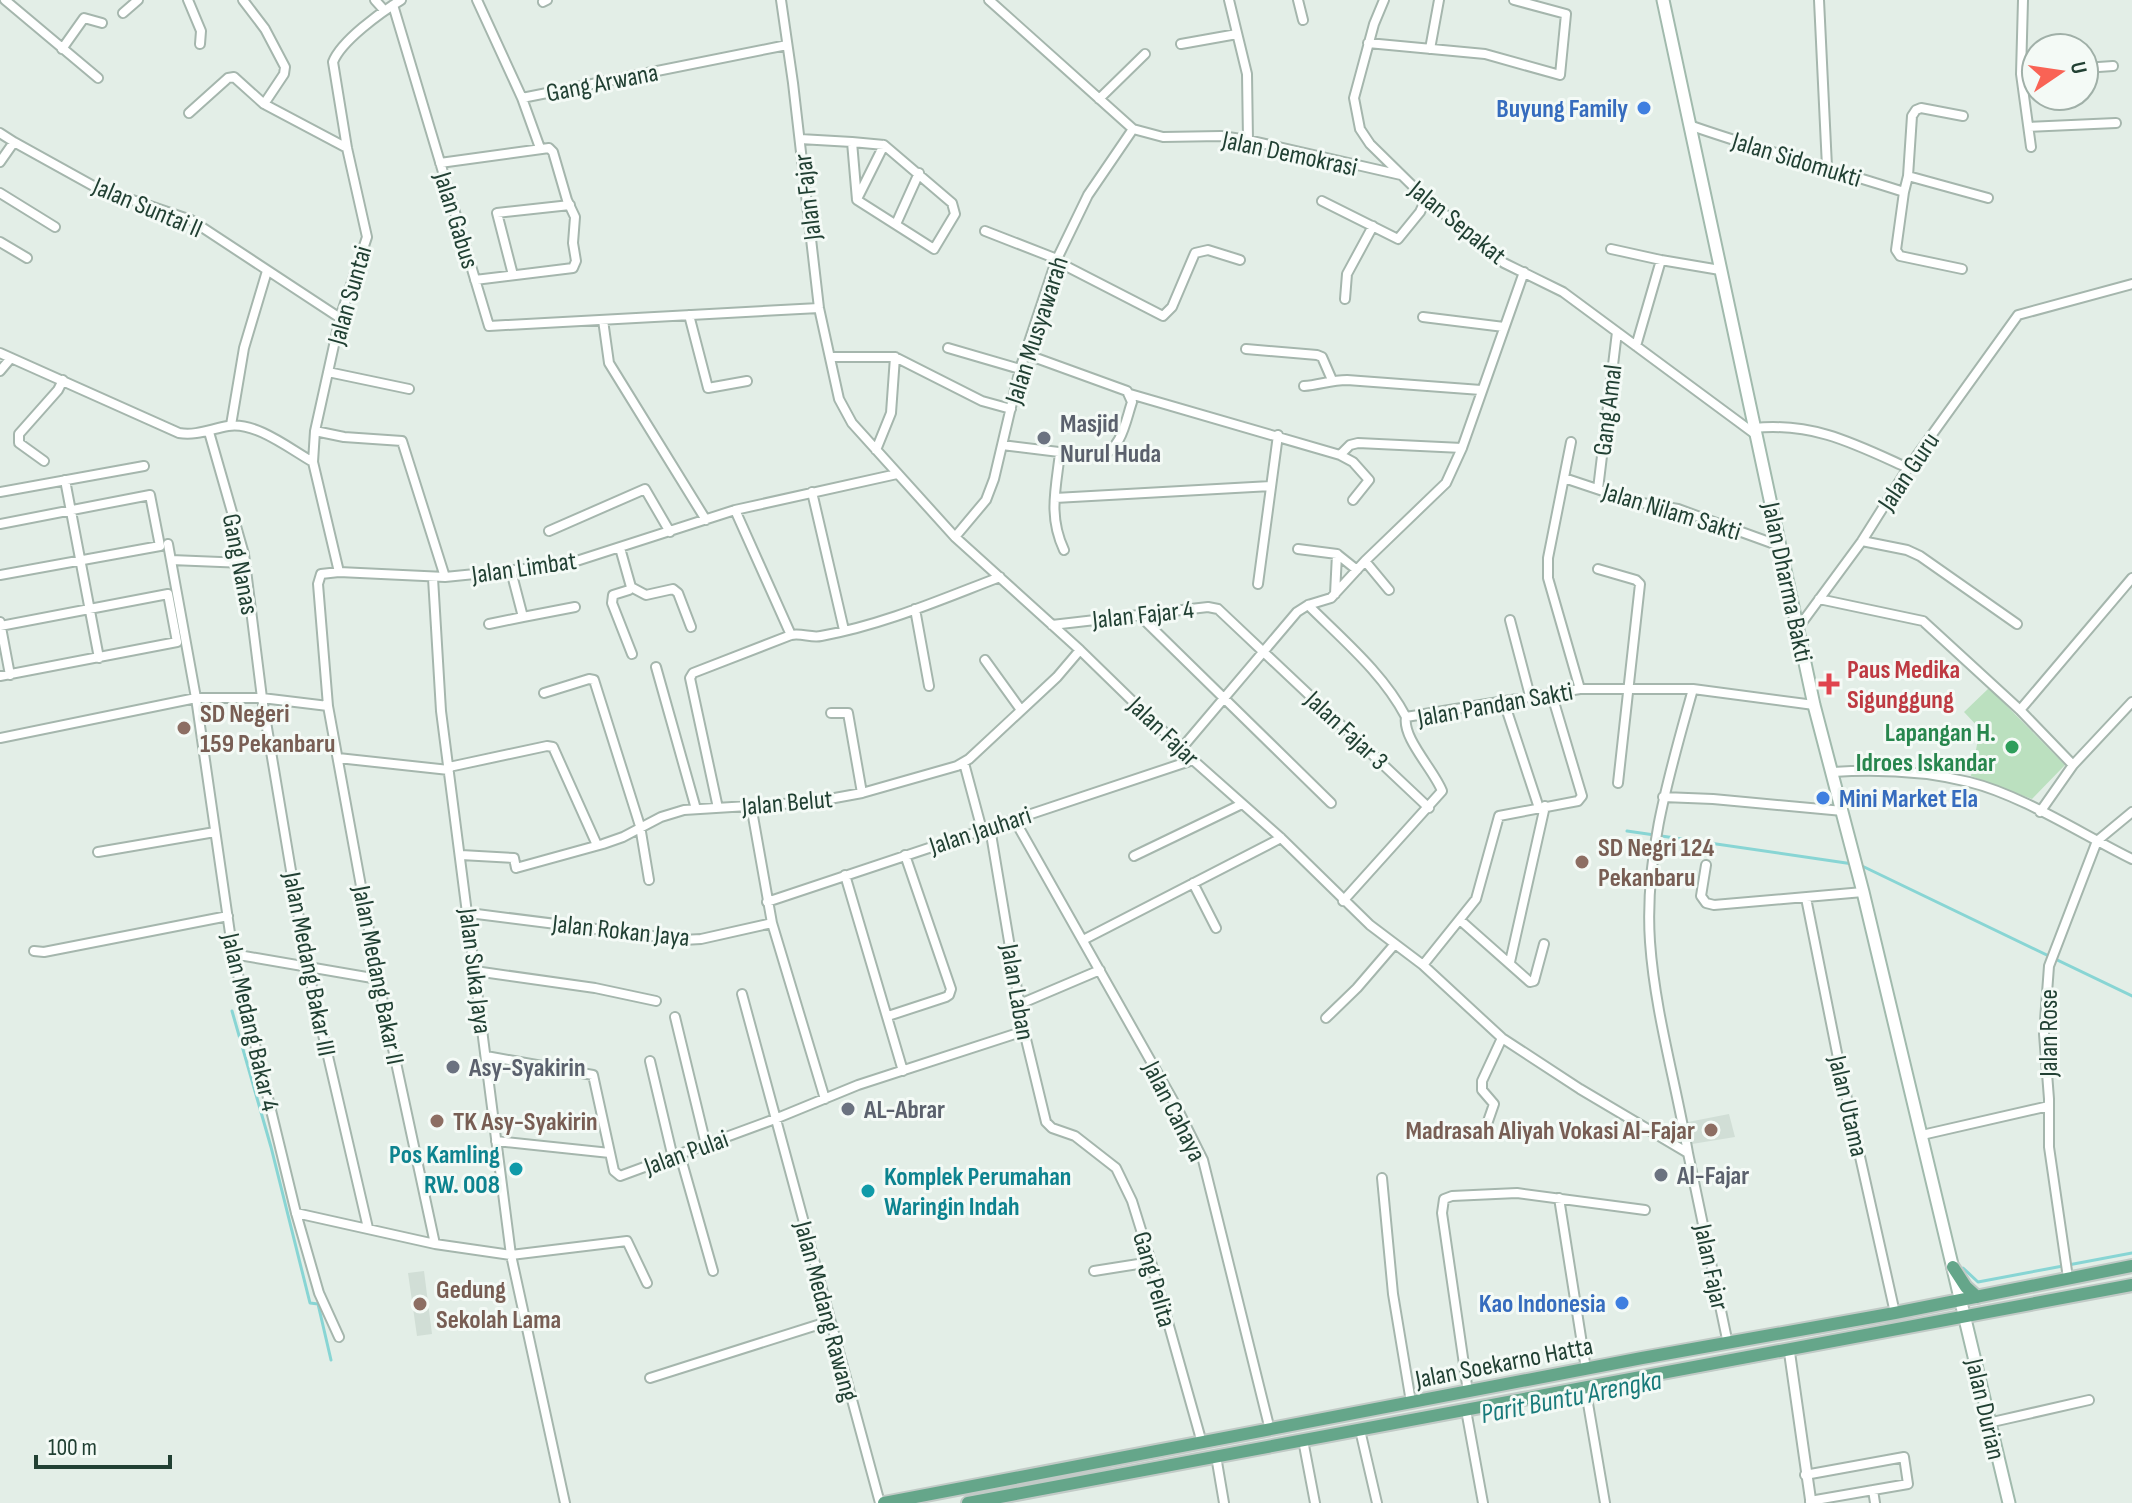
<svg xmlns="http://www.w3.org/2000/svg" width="2132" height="1503" font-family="'Sofia Sans Condensed',sans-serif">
<rect width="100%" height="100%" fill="#e3eee7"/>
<path fill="#d1ded6" d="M1729,1114L1735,1137L1692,1144L1688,1122Z
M424,1271L432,1334L417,1336L408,1273Z"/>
<path fill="#bbe0bf" d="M1989,688L2065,765L2032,799L1971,776L1980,729L1964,712Z"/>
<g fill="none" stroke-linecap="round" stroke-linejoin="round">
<path stroke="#88d5d4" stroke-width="3" d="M1627,831L1853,864
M1860,865L2132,996
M232,1011L271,1147L310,1303L318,1304L331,1360
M1963,1268L1978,1282L2132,1253
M1223,1461L1844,1345
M1011,1501L1027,1498"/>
<defs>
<path id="minor" d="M5,0L98,78
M188,0L201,31L200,44
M243,0L265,29L285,67L284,74L264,104
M375,0L384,10
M477,0L522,98L787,45
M781,0L793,83L819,308L839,399L852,423L955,537L1080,650L1193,760L1281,838L1370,925L1423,965L1502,1038L1580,1089L1688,1153L1728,1344
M989,0L1133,129L1163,137L1221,136L1248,140L1401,175
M1229,0L1247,74L1248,140
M1298,0L1303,20
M1384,0L1374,24L1354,98L1360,129L1370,144L1426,199L1504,263L1563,292L1755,434
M1819,0L1827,167
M2023,0L2021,74L2031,147
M543,2L547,0
M393,5L489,326L819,308
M123,13L138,0
M1368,43L1485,54L1560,75L1566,14L1514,0
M1181,44L1237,34
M62,49L84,18L102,23
M1430,49L1439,0
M2084,68L2113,66
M2021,74L2036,73
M522,98L540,148
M1099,99L1145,54
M189,113L228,78L234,77L264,104L347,148
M1689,125C1760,150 1833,169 1904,192L1908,176L1988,198
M2029,127L2116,123
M0,133L14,142
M800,139L852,142L857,200L934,249L955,214L952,203L884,145L852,142
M0,162L14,142L97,188L191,220L340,318
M440,163L549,148L553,152L567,200L575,217L573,243L576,261L573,268L475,280
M1908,176L1912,116L1916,110L1921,108L1963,116
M1904,192L1896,250L1900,256L1962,269
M0,193L55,227
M857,199L884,145
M1322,201L1398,239L1420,212L1426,199
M896,224L919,173
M985,231L1057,259
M0,242L27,258
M1611,249L1661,260L1720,270
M1056,261L1163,316L1172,307L1195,253L1208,250L1240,260
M513,275L497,213L570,205
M1345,299L1347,274L1373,226
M689,315L708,388L747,381
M1423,317L1504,327
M603,320L609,363L706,520
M1636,346L1661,260
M948,348L1020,369
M1246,349L1317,355L1322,357L1332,380
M0,353L179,433C196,436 211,429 228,426C255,421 290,449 313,462
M831,357H895L982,401L1011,409
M0,371L11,358
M328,372L409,389
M1304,386C1319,385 1331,380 1347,380L1481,390
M1130,394L1340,455
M231,425L244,348L267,271
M1754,428C1814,422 1855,444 1908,468
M315,431L344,437L402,441L445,577
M209,432L244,554L262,698L307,966L368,1228
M1571,442L1548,558V578L1580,689
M1002,445L1100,457C1122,448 1125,423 1132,402L1127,391L1025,354
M876,450L891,413L895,357
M1060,453C1056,488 1048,516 1064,550
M44,461L19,443V434L58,390L63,380
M1564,478L1636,502L1678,509L1780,546
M65,480L99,658
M1598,489L1617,332
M0,492L144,466
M812,492L844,630
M1055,498L1271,486
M1353,500L1369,480L1353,462L1340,455L1350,445L1358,443L1462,448
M735,510L791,635
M0,524L150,495L160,546L0,575
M549,531L645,489L670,532
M955,537L986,500L994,479L1020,369L1056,261L1088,195L1133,129
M1862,541L1907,550L1920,556L2017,624
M168,544L196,698L233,954L296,1213L319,1293L339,1337
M620,548L631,587L629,590L613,595L612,603L632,654
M1298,549L1337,554L1357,570
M171,560L245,563
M1365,561L1389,590
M1598,569L1636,580L1640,584L1618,783
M511,571L523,617L575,607
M339,572L313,462L315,431L340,318L367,237L347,148L333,62C341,41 381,12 401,0
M433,578L441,711L511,1255L565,1503
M1258,584L1278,435
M631,587L646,595L673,589L678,593L691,627
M1335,594L1337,554
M1819,599L1923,621L2020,710L2073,765
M1308,605C1343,640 1383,673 1406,717
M915,609L929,686
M1139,615L1331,803
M1510,620L1530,696
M0,622L10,675
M489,624L523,617
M1052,625L1208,607L1218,609L1429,808
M0,626L168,594L177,642L0,676
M1798,628L1862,541L1908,468L2018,315L2132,284
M985,660L1021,710
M656,667L696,809
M544,693L589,679L594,680L640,826L649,880
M1504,702L1539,808
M2020,710L2132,578
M831,713H848L862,793
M0,738L196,698H262L328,706
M1181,749L1297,612L1308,605L1331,598L1365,561L1446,483L1462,448L1524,272
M338,758L449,770
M964,763L982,830
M449,767L547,746L553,747L597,845
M1833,772C1879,769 1924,771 1969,782C2022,795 2083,835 2132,859
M1663,797L1713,799L1843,811
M751,805L772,923L825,1099
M718,808L690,678L693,673L791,635C802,633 811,638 821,636C883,625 942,599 1000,577
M2040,812L2073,765L2132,702
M1014,819L1175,1104L1203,1160L1270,1430
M990,828L1024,1031L1046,1122L1052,1128L1075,1136L1116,1168L1132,1201L1151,1262L1202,1443
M98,852L215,832
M461,855L514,858L516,868L603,844L623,837L661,817L684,810L813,802L862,793L957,766L969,759L1057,677L1080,650
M1134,856L1242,804
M1706,865L1701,896L1706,903L1714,905L1863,892
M845,875L903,1071
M1193,883L1216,928
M1806,898L1839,1063L1895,1313
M1343,901L1442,791C1434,770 1402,738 1406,717L1580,689H1693L1814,705
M767,902L1193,760
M469,913L683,940L701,939L772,923
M1460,920L1530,982L1534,981L1544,944
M1083,940L1281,838
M34,951L44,952L228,916
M233,954L378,979
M1510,962L1545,806
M1423,965L1476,899L1499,816L1578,801L1582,796L1551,692
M475,971L595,988L656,1001
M742,994L880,1503
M1020,1004L1100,970
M888,1016L946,997L949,995L951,989L905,855
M675,1017L706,1145
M1326,1018L1357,988L1394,945
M486,1056L593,1075L614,1171L620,1176L775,1119L858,1085L1024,1031
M650,1061L673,1158
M1486,1127L1494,1104L1482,1090V1081L1502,1038
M1922,1135L2049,1106
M496,1141L610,1153
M1688,1153C1676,1083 1655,1013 1650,942C1644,855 1670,772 1693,689
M680,1155L713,1271
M1382,1178L1393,1294L1411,1402
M1559,1198L1586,1369
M296,1213L435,1244L511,1255L627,1241L647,1283
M435,1244L378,979L328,706L318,584L321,574L339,572L445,577L564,565L735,510L897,474
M1094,1271L1151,1262
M2068,1278L2049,1147V1099L2044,1034L2049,966L2097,841L2132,812
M650,1378L830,1321
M1585,1386L1605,1503
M1468,1392L1442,1213L1444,1199L1452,1196L1517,1193L1645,1210
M1466,1410L1483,1503
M1988,1423L2089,1400
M1360,1430L1377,1503
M1303,1440L1315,1503
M1216,1456L1224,1503
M1805,1475L1904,1457L1908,1484L1810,1501
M1873,1490L1875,1503"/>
<path id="tertiary" d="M1789,1349L1811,1503"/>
<path id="secondary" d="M1663,0L1814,705L1863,892L2009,1503"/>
<path id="primary" d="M1953,1267L1966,1287L1977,1297
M884,1503L1642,1358L1895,1313L2132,1266
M968,1503L2132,1285"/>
</defs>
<use href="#minor" stroke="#a5b6ad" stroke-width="12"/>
<use href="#tertiary" stroke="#a5b6ad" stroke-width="13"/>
<use href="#secondary" stroke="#a1baad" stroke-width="15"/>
<use href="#primary" stroke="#c1cac6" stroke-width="16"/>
<use href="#minor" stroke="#fff" stroke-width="8"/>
<use href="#tertiary" stroke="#fff" stroke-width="9"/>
<use href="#secondary" stroke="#fff" stroke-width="11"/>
<use href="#primary" stroke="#65a68a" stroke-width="12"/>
</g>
<g fill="#3f7fe0" stroke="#f4faf6" stroke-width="3">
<circle cx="1644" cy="108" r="8"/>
<circle cx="1823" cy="798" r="8"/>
<circle cx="1622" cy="1303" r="8"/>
</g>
<g fill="#6b7280" stroke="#f4faf6" stroke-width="3">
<circle cx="1044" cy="438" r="8"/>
<circle cx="453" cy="1067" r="8"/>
<circle cx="848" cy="1109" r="8"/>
<circle cx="1661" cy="1175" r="8"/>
</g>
<path fill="#e0444e" stroke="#f4faf6" stroke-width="3" d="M1825 672h8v8h8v8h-8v8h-8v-8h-8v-8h8z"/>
<g fill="#8d6e63" stroke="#f4faf6" stroke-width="3">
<circle cx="184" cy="728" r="8"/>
<circle cx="1582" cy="862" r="8"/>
<circle cx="437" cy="1121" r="8"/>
<circle cx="1711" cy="1130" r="8"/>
<circle cx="420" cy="1304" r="8"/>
</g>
<circle fill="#2e9e5b" stroke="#f4faf6" stroke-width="3" cx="2012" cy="747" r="8"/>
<g fill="#0f9aa8" stroke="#f4faf6" stroke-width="3">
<circle cx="516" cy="1169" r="8"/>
<circle cx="868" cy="1191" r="8"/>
</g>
<g text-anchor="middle" stroke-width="6" stroke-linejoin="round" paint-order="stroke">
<g font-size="26" fill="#214033" stroke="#f4faf6">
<text transform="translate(602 82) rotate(-11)" y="9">Gang Arwana</text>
<text transform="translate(1290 153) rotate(12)" y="9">Jalan Demokrasi</text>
<text transform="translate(1797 159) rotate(17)" y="9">Jalan Sidomukti</text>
<text transform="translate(807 197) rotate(-97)" y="9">Jalan Fajar</text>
<text transform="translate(148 207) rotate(23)" y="9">Jalan Suntai II</text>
<text transform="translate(457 220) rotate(73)" y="9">Jalan Gabus</text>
<text transform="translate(1458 222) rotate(39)" y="9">Jalan Sepakat</text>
<text transform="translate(349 295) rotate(-74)" y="9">Jalan Suntai</text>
<text transform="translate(1036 330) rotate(-72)" y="9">Jalan Musyawarah</text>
<text transform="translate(1607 410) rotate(-83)" y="9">Gang Amal</text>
<text transform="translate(1908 471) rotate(-56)" y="9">Jalan Guru</text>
<text transform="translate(1672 511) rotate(17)" y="9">Jalan Nilam Sakti</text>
<text transform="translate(241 564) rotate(79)" y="9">Gang Nanas</text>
<text transform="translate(524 567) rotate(-8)" y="9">Jalan Limbat</text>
<text transform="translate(1788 582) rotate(78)" y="9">Jalan Dharma Bakti</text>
<text transform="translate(1143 614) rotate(-6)" y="9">Jalan Fajar 4</text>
<text transform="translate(1495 704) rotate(-10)" y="9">Jalan Pandan Sakti</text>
<text transform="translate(1347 730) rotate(43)" y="9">Jalan Fajar 3</text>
<text transform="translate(1164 731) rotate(44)" y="9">Jalan Fajar</text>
<text transform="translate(787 802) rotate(-5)" y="9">Jalan Belut</text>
<text transform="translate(980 830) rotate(-18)" y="9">Jalan Jauhari</text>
<text transform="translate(621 930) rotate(6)" y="9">Jalan Rokan Jaya</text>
<text transform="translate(310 964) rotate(79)" y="9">Jalan Medang Bakar III</text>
<text transform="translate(476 971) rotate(83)" y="9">Jalan Suka Jaya</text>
<text transform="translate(379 975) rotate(79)" y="9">Jalan Medang Bakar II</text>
<text transform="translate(1018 992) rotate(80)" y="9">Jalan Laban</text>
<text transform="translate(251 1022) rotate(77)" y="9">Jalan Medang Bakar 4</text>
<text transform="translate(2048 1033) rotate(-90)" y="9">Jalan Rose</text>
<text transform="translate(1849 1106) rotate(77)" y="9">Jalan Utama</text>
<text transform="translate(1175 1111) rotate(63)" y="9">Jalan Cahaya</text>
<text transform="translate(686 1152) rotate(-20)" y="9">Jalan Pulai</text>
<text transform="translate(1712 1267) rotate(78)" y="9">Jalan Fajar</text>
<text transform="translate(1155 1279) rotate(74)" y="9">Gang Pelita</text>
<text transform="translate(827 1311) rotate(75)" y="9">Jalan Medang Rawang</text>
<text transform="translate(1504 1362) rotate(-11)" y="9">Jalan Soekarno Hatta</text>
<text transform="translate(1986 1409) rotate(77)" y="9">Jalan Durian</text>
</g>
<g font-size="26" font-weight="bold" fill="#366cbe" stroke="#f4faf6" text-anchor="end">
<text x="1628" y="117">Buyung Family</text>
<text x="1839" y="807" text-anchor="start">Mini Market Ela</text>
<text x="1606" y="1312">Kao Indonesia</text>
</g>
<g font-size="26" font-weight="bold" fill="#5b616d" stroke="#f4faf6" text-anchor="start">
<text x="1060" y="432">Masjid<tspan x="1060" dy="30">Nurul Huda</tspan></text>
<text x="469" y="1076">Asy-Syakirin</text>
<text x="864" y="1118">AL-Abrar</text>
<text x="1677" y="1184">Al-Fajar</text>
</g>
<g font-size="26" font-weight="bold" fill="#be3a42" stroke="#f4faf6" text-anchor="start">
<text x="1847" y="678">Paus Medika<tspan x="1847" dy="30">Sigunggung</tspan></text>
</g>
<g font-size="26" font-weight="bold" fill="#785e54" stroke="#f4faf6" text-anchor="start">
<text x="200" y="722">SD Negeri<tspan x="200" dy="30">159 Pekanbaru</tspan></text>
<text x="1598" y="856">SD Negri 124<tspan x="1598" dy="30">Pekanbaru</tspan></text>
<text x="453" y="1130">TK Asy-Syakirin</text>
<text x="1695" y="1139" text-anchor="end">Madrasah Aliyah Vokasi Al-Fajar</text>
<text x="436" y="1298">Gedung<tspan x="436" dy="30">Sekolah Lama</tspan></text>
</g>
<g font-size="26" font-weight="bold" fill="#27864d" stroke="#f4faf6" text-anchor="end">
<text x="1996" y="741">Lapangan H.<tspan x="1996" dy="30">Idroes Iskandar</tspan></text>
</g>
<g font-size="26" font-weight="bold" fill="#0d838f" stroke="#f4faf6" text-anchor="end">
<text x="500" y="1163">Pos Kamling<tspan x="500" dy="30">RW. 008</tspan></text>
<text x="884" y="1185" text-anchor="start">Komplek Perumahan<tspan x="884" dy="30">Waringin Indah</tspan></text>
</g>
<g font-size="28" font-style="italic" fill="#187a7a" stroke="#f4faf6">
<text transform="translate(1571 1396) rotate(-11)" y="10">Parit Buntu Arengka</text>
</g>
</g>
<g transform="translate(2060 72) rotate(77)"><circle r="38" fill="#f4faf6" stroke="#a0b0a8" stroke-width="2"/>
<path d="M0-6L14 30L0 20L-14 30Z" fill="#f96355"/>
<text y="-12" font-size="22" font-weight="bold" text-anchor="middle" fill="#214033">U</text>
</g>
<path d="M36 1455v12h134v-12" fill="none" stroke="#214033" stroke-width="4"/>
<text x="48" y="1455" font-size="24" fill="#214033" stroke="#f4faf6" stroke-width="6" paint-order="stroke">100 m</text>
</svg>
